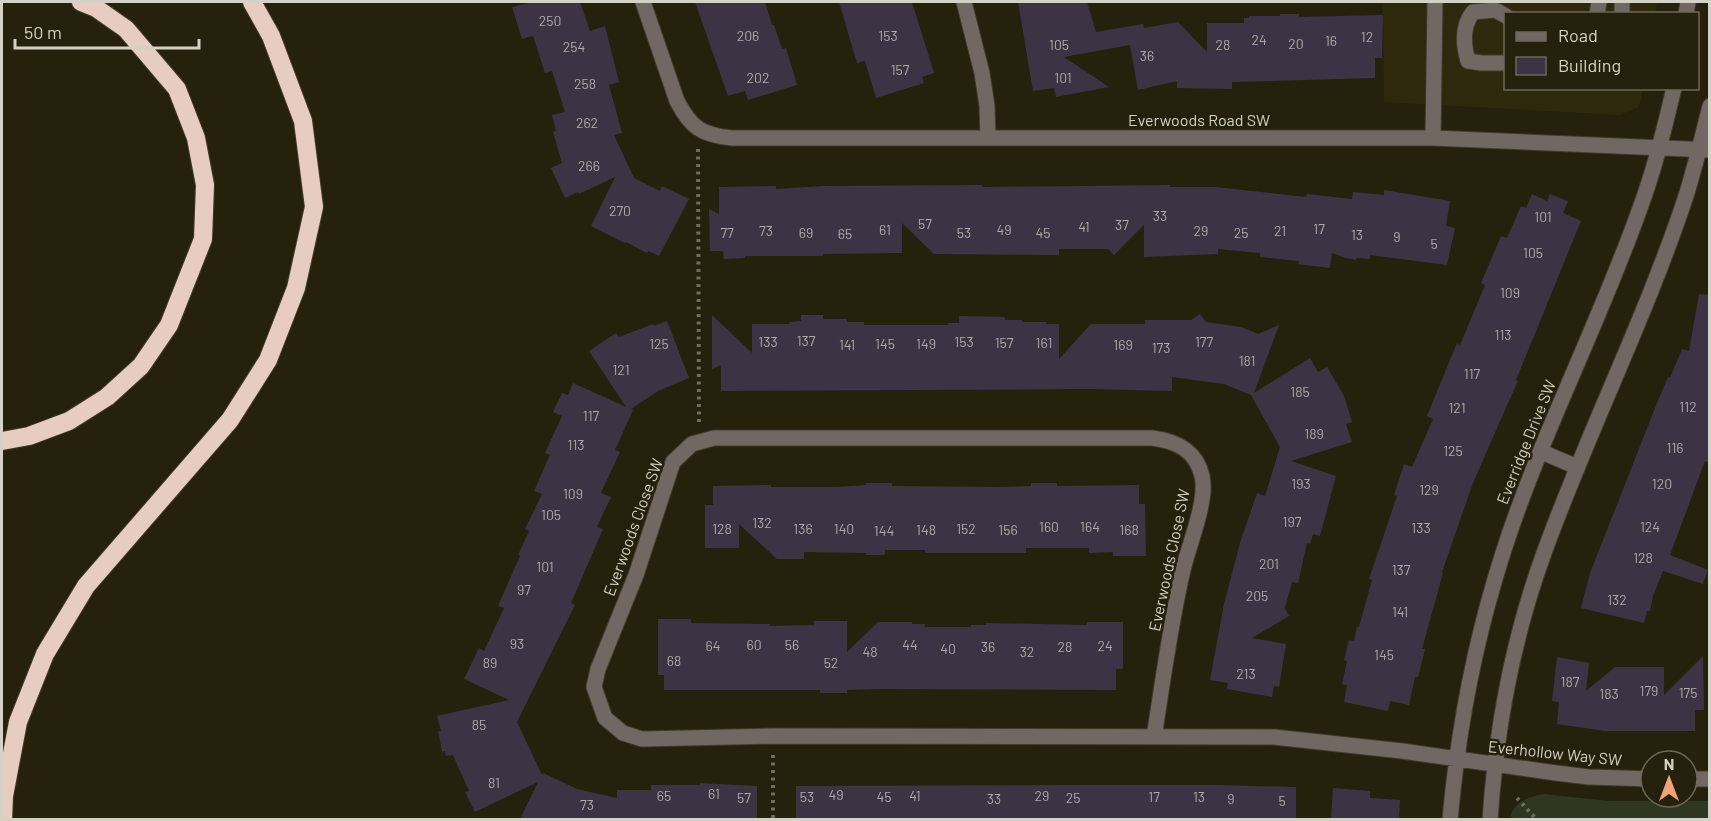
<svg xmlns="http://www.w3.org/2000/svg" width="1711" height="821" font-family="Barlow,sans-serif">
<rect width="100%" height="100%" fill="#25210d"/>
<path fill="#2e290d" d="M1383,2H1657L1655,13L1506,14V88L1643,89L1639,107L1620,115L1384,102Z"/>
<path fill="#2f3723" d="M1544,794L1608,801H1709V819H1510C1512,802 1529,797 1544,794Z"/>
<path fill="#3e3345" d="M532,2H580L590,31L605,26L619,82L609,85L622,133L614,135L634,178L660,191L662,186L689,199L659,256L648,251L647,253L626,242L625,243L591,226L615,177L579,194L578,192L565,198L551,168L562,163L553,132L556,131L552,115L565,112L552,71L545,73L533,36L522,39L512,7Z
M695,2H765L772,25H774L782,49L786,48L797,85L748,100L745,91L728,96Z
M839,2H912L934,73L922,77L924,83L876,98L865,61L857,63Z
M1018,2H1087L1096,32L1143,24L1144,28L1178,22L1207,52V23H1244V18H1249V16H1280V14H1299V17L1383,15L1382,58H1375V78L1232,82V89L1177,88V81L1138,90L1130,45L1064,57L1109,87L1056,97L1054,88L1033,91Z
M982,185V187L1170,185V187H1216L1306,197L1307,194L1352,199L1353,192L1384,195V190L1450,201L1446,226L1455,228L1447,265L1370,255V259L1356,258V260L1346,258L1332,253L1330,268L1298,264L1299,261L1260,257V253L1218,249V254L1144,257V225L1114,255L1108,249H1059V255L934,254L902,223V253L823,254V256H745V258L724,259L723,251H710L709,209L719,214V187L776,186V189L824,186Z
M1532,194L1547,201L1550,194L1568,201L1563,213L1581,221L1516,380L1518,381L1508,403L1473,483L1442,572L1443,573L1422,649H1425L1418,677H1415L1409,705L1390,701L1388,711L1344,702L1347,685L1342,684L1347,661L1344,660L1349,640L1354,641L1357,627H1359L1372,580L1369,579L1397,496L1394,495L1404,464L1412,467L1433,419L1427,416L1457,343L1460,345L1485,285L1481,283L1501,236L1507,238L1521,206L1526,208Z
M1699,294L1710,295V463L1705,461L1670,555L1708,570L1703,584L1663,571L1653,596L1650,611H1647L1644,623L1581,608L1590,573L1657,403L1668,377L1670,378L1682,349L1689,351Z
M1200,314L1206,322L1241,327L1258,334L1279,325L1254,393L1310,358L1318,372L1327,367L1344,396L1352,422L1346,424L1352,442L1291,461L1336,476L1320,536L1313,534L1310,544L1307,543L1298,583L1292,582L1285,608L1289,616L1252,638L1286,644L1279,687L1274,686L1272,697L1227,689L1228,683L1210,680L1224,604L1240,543L1257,493L1265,496L1280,447L1251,395L1224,384L1172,377V391L1091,389L721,391V365L712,369V315L752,353V324H789V322L801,321V315H823V319H847V322H864V325H948V323H959V316L1005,317V320H1022V322H1046V324H1059V359L1091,324H1145V320H1191Z
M667,321L689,378L658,391L631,409L633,410L615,450L620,452L601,493L611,497L597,527L603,529L571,603L575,605L517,722L542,775L543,773L577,789L617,798V790H651V785H700V783L757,786V819H520L538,782L475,812L465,792L469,791L453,755L446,756L445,751L442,752L438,731H441L437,716L509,700L464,679L479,648L484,651L504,608L498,606L520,556L518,555L529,531L525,529L542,494L534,491L550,455L545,453L562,416L553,412L562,393L568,395L573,383L626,407L589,351L616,333L619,337L653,324L654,326Z
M866,483H892V486L1001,487L1031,486V483H1057V486L1139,485V504H1145L1146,556H1113V552L1089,553V548H1026V553H925V550H885V555H866V553L804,552V559H777L739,524V548H705V505H713V486L771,485V487H836L866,485Z
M658,619H691V623L770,624V626L814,625V621H847V652L878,622H912V624H925V627H971V625H986V623L1087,625V622H1123V669H1116V690L878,689L847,690V693H820V690H664V675H658Z
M1703,656L1704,710H1695V731H1605L1557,724L1559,702L1552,701L1557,657L1589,663L1586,691L1615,667H1664V695Z
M1086,785H1218L1296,787V819H796V786Z
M1333,788L1370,791V798L1400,800L1399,819H1331Z"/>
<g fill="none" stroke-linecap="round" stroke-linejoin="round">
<defs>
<path id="minor" d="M643,2L677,101C691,128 702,135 732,138H1433L1710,150
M964,2L982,73L987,106L988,138
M1597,14L1599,2
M1622,14V2
M1686,14L1688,2
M1506,16L1495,10L1473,12C1462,26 1463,44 1468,61L1481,63H1506
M1433,138L1435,2
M1542,452L1577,467
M1154,737C1163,681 1170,625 1183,570C1189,544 1208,500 1202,476C1196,450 1176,441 1152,438H714L692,444L673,462L636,575L598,669L594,687L605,718L623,733L642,739L773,736L1274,737L1402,751L1556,773L1589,777L1651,779
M1687,779H1710
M1450,820C1458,729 1475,640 1503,553C1540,437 1598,326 1639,211C1654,171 1664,130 1674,88
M1490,820C1496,730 1513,638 1544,553C1587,434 1645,319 1685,199C1695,168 1702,137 1710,106"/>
<path id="highway" d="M2,441L29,436L69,421L107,397L141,366L169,325L203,239L205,185L196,138L177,89L126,29L96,8L81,2
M3,820L4,796L18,722L45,654L86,586L230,420L268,360L296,288L314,207L303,121L271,36L252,2"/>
</defs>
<use href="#minor" stroke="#413d2a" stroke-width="17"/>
<use href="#highway" stroke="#413d2a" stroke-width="20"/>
<path stroke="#706d5c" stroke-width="4" stroke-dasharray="3 4.5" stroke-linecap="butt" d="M698,149L699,423
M773,755V820
M1517,798L1537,820"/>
<use href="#minor" stroke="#726863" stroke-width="15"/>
<use href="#highway" stroke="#e7ccc1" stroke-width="18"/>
</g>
<g text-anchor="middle" stroke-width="5" stroke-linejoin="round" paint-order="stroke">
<g font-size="14" fill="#aeaaa5">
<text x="550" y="26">250</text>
<text x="748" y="41">206</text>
<text x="888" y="41">153</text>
<text x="1367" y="42">12</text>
<text x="1259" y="45">24</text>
<text x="1331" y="46">16</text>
<text x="1296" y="49">20</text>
<text x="1059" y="50">105</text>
<text x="1223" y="50">28</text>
<text x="574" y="52">254</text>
<text x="1147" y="61">36</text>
<text x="900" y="75">157</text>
<text x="758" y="83">202</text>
<text x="1063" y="83">101</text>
<text x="585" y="89">258</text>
<text x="587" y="128">262</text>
<text x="589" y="171">266</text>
<text x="620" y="216">270</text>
<text x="1160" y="221">33</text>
<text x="1543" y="222">101</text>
<text x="925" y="229">57</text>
<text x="1122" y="230">37</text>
<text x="1084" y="232">41</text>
<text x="1319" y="234">17</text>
<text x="885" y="235">61</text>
<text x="1004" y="235">49</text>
<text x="766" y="236">73</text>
<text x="1201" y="236">29</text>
<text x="1280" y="236">21</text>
<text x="727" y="238">77</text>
<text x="806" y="238">69</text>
<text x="964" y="238">53</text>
<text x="1043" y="238">45</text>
<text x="1241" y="238">25</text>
<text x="845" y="239">65</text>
<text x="1357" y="240">13</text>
<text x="1397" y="242">9</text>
<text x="1434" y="249">5</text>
<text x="1533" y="258">105</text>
<text x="1510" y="298">109</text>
<text x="1503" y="340">113</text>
<text x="806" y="346">137</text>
<text x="768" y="347">133</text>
<text x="964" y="347">153</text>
<text x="1204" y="347">177</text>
<text x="1004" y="348">157</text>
<text x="1044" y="348">161</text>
<text x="659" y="349">125</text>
<text x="885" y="349">145</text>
<text x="926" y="349">149</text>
<text x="847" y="350">141</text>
<text x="1123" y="350">169</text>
<text x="1161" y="353">173</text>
<text x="1247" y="366">181</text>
<text x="621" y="375">121</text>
<text x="1472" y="379">117</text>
<text x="1300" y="397">185</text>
<text x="1688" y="412">112</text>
<text x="1457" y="413">121</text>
<text x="591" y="421">117</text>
<text x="1314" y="439">189</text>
<text x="576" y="450">113</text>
<text x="1675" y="453">116</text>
<text x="1453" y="456">125</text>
<text x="1301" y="489">193</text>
<text x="1662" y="489">120</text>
<text x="1429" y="495">129</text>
<text x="573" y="499">109</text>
<text x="551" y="520">105</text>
<text x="1292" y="527">197</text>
<text x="762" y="528">132</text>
<text x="1049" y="532">160</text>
<text x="1090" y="532">164</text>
<text x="1650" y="532">124</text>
<text x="1421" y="533">133</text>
<text x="722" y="534">128</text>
<text x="803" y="534">136</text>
<text x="844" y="534">140</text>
<text x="966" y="534">152</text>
<text x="926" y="535">148</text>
<text x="1008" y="535">156</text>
<text x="1129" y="535">168</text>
<text x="884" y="536">144</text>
<text x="1643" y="563">128</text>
<text x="1269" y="569">201</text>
<text x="545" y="572">101</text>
<text x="1401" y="575">137</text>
<text x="524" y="595">97</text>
<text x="1257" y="601">205</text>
<text x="1617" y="605">132</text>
<text x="1400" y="617">141</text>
<text x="517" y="649">93</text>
<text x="754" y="650">60</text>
<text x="792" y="650">56</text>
<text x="910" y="650">44</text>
<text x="713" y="651">64</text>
<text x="1105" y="651">24</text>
<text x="988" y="652">36</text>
<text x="1065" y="652">28</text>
<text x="948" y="654">40</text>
<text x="870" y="657">48</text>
<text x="1027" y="657">32</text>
<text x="1384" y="660">145</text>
<text x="674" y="666">68</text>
<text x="490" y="668">89</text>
<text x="831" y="668">52</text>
<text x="1246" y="679">213</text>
<text x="1570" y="687">187</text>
<text x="1649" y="696">179</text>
<text x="1688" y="698">175</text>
<text x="1609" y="699">183</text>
<text x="479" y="730">85</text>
<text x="494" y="788">81</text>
<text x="714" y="799">61</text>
<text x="836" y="800">49</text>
<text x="664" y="801">65</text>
<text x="915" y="801">41</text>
<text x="1042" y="801">29</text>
<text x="807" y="802">53</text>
<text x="884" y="802">45</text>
<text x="1154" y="802">17</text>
<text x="1199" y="802">13</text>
<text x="744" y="803">57</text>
<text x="1073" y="803">25</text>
<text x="994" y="804">33</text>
<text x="1231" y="804">9</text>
<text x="1282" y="806">5</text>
<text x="587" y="810">73</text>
</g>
<g font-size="16" fill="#d3d2c5" stroke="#25210d">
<text x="1199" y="126">Everwoods Road SW</text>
<text transform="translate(1526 442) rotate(-68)" y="6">Everridge Drive SW</text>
<text transform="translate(633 527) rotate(-70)" y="6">Everwoods Close SW</text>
<text transform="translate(1169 560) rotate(-78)" y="6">Everwoods Close SW</text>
<text transform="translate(1555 753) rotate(6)" y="6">Everhollow Way SW</text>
</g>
</g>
<rect width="1711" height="821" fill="none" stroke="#d3d2c5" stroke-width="6"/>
<rect x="1504" y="12" width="195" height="78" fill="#25210d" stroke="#6b6857" stroke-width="1.5"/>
<rect x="1516" y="32" width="30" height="9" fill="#726863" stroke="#6b6857" stroke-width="1.5"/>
<text x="1558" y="42" font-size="18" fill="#d3d2c5">Road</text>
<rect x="1516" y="57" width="30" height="18" fill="#3e3345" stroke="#6b6857" stroke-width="1.5"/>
<text x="1558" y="72" font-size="18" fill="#d3d2c5">Building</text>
<g transform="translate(1669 779)"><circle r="28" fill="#25210d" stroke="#6b6857" stroke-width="1.5"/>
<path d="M0-4.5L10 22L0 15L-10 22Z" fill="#f0a278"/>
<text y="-9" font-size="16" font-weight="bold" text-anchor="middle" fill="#d3d2c5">N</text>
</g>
<path d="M15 39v9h184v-9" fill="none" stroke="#d3d2c5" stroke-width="3"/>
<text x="24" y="39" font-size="18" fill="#d3d2c5" stroke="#25210d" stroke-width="4.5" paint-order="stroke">50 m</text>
</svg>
